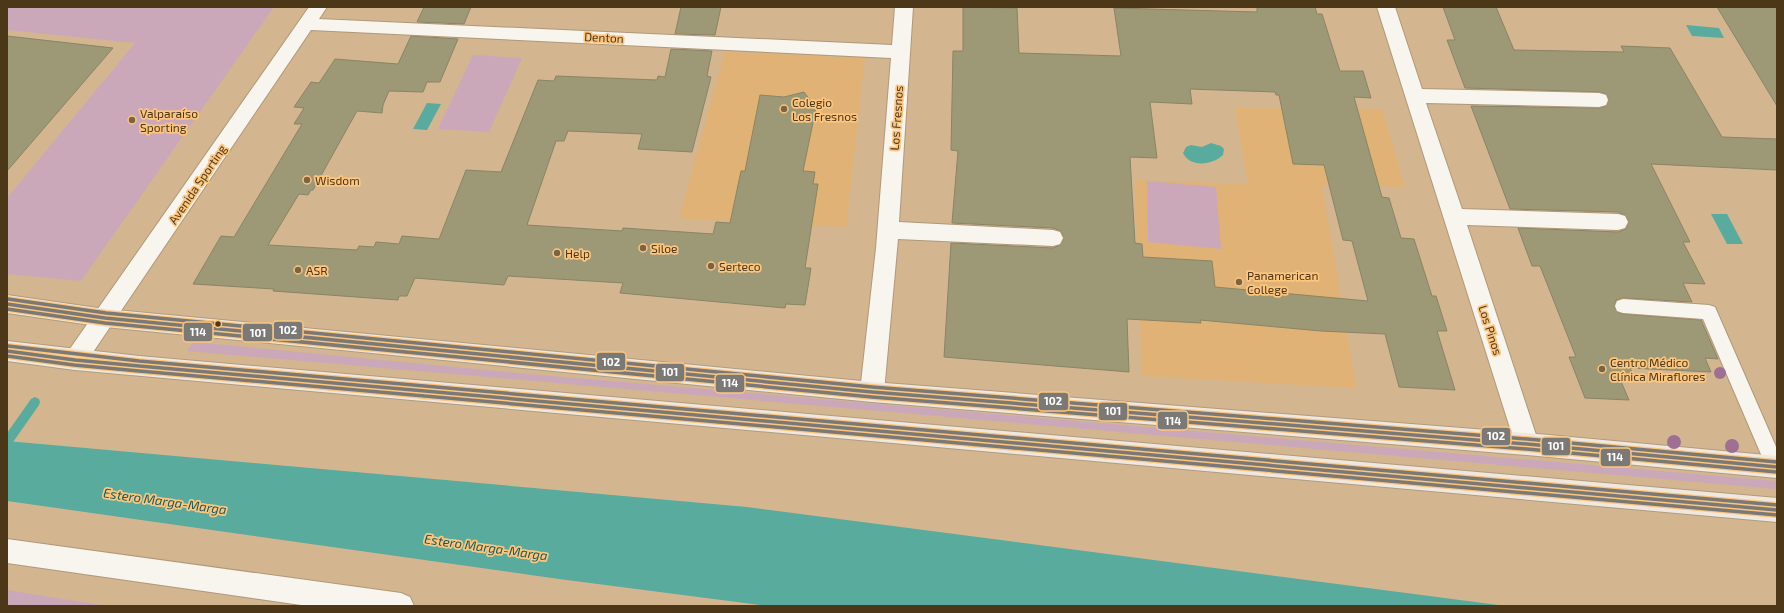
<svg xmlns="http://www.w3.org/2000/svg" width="1784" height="613" font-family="'Exo 2',sans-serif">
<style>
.built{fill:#e0b275}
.green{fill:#caa8b9}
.water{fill:#58ab9d}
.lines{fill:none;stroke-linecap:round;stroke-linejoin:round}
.stream{fill:#58ab9d;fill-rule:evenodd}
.building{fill:#9d9876;stroke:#8a8465;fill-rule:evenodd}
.lane-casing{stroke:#b09879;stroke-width:2}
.street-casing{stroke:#b09879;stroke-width:2}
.primary-casing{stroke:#b09c80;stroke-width:2}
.lane{fill:#f8f4ee;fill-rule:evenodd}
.street{fill:#f8f4ee;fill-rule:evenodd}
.primary{fill:#f0e8de;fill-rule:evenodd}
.bus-1-casing{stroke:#fdc67f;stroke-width:6}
.bus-2-casing{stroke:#fdc67f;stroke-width:6}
.bus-3-casing{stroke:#fdc67f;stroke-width:6}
.bus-1{stroke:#7b7976;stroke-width:3.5}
.bus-2{stroke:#7b7976;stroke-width:3.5}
.bus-3{stroke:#7b7976;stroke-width:3.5}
.tree{fill:#9f6e93}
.poi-dot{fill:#7c6342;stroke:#fdc67f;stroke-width:1.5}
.bus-dot{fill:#4d3719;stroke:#fdc67f;stroke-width:1.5}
.labels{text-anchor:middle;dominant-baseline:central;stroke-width:3.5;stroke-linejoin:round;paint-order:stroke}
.street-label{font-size:12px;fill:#4d3719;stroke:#fdc67f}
.poi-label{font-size:12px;fill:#4d3719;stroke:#fdc67f;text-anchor:start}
.water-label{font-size:13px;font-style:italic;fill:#155957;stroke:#fdc67f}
.line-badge{stroke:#fdc67f;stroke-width:1.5}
.badge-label{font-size:11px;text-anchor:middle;font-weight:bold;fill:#fff}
</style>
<rect width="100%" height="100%" fill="#d3b68f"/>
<g class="built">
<path d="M725,52L865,58L846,227L679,218Z"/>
<path d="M1235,108L1382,109L1405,187L1322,185L1356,388L1142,376L1135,180L1248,184Z"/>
</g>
<g class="green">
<path d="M7,7H274L81,281L7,274V198L135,43L7,30Z"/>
<path d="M473,55L522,58L489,132L438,129Z"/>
<path d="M1147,181L1216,187L1221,249L1148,242Z"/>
<path d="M193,342L518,373L1777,481V489L187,351Z"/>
<path d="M7,590L107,606H7Z"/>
</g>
<g class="water">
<path d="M1686,25L1719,28L1724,38L1692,36Z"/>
<path d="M427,103L441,104L427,130L413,129Z"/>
<path d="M1211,143L1221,146L1224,149L1223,155C1213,165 1190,168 1183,153L1186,147L1191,145L1202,147Z"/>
<path d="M1711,214H1727L1743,244H1727Z"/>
<path d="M7,441L747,507L1506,606H767L559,579L7,501Z"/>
</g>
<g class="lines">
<path class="stream" d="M35,397L39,399L40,402L39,405L11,445L7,447V433L31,399Z"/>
</g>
<g class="building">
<path d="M424,7H471L464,24L417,22Z"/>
<path d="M681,7H721L715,35L675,34Z"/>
<path d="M963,7L1017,8L1019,53L1121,56L1114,8L1257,12V7H1315L1317,14H1322L1340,71H1363L1371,98L1354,97L1382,197L1389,198L1401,238L1414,239L1432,296H1436L1447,331H1437L1455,390L1399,387L1385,334L1321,331L1200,320L1201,323L1127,319L1129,372L944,357L951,243L1053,248L1060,245L1064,239L1061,231L1053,228L952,223L958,151L951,150L953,51H963ZM1190,89L1275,92L1276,95H1279L1293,164L1324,165L1343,240L1352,241L1368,301L1215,287L1212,261L1143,257L1142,244L1135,243L1130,157L1157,158L1150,102L1192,104Z"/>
<path d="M1443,7H1496L1514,50L1624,52L1621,46L1670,48L1722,137L1777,139V170L1651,164L1690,242H1683L1705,284L1683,283L1692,302L1623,298L1616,300L1614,307L1617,312L1623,314L1701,320L1718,359L1705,358L1711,372L1630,368L1635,380L1620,379L1629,400L1585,398L1569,357H1576L1540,266H1532L1518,228L1618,232L1626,229L1629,221L1625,215L1618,212L1510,209L1471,106L1599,108L1606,106L1609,99L1606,94L1599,92L1465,88L1447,40H1455Z"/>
<path d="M1717,7H1777V106Z"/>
<path d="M7,36L113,48L7,171Z"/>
<path d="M411,36L458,39L440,82H427L423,92L389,91L383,105L382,113L357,111L313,190H311L308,195L299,194L268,245L357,250L359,246L374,247L376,242L399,244L402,236L439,239L466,170L501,172L538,80L554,81L556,76L657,80L658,76L665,77L671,49L712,51L707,76L711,77L692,152L638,149L642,134L568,131L564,141H556L527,225L622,231L623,228L713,234L716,222L730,223L741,171H745L760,95L784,97L804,92L816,108L803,171L815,172L813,184H818L805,268H811L805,305L786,304L785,308L620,293L623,283L508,276L504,285L415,278L407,296H399L398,300L273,291L274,289L193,284L221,236L234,237L302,124H294L304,108L294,107L311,82L319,83L335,59L398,64Z"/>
</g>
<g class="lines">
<defs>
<path id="lane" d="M1623,299L1709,305L1715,307L1777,449V475L1769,473L1703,319L1623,313L1617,311L1615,306L1617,301Z"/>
<g id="street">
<path d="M309,7H327L319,19L892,45L895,7H913L899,222L1053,230L1060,232L1063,238L1060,244L1053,246L898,239L884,392L880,399L872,402L864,399L860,392L876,248L891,58L311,30L83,367L75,370L67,367L64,360L67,353Z"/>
<path d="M1377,7H1395L1422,89L1599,93L1606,95L1608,100L1606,105L1599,107L1426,103L1462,209L1618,214L1625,216L1628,222L1625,228L1618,230L1467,225L1539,444L1536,452L1527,455L1518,452L1515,444Z"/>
<path d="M7,539L401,593L410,597L414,606H308L7,563Z"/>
</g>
<g id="primary">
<path d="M7,295L105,309L872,382L1527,433L1777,456V478L1527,455L872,402L105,327L7,313Z"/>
<path d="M7,341L139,356L1777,498V522L75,370L7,361Z"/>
</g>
</defs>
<use href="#lane" class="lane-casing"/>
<use href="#street" class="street-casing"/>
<use href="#primary" class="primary-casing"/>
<use href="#lane" class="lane"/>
<use href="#street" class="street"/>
<use href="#primary" class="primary"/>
<defs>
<g id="bus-1">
<path d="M7,304L105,318L872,392L1527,444L1777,467"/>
<path d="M7,351L75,360L139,366L1777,510"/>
</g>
<g id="bus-2">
<path d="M7,309L105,323L872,397L1527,449L1777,472"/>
<path d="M7,356L74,365L139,371L1777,515"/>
</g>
<g id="bus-3">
<path d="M8,299L106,313L872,387L1527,439L1777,462"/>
<path d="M8,346L139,361L1777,505"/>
</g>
</defs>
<use href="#bus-1" class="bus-1-casing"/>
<use href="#bus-2" class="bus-2-casing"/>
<use href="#bus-3" class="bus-3-casing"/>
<use href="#bus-1" class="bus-1"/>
<use href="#bus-2" class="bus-2"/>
<use href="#bus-3" class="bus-3"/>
</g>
<g class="tree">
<circle cx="1720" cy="373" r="6"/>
<circle cx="1674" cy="442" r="7"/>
<circle cx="1732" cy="446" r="7"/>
</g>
<g class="poi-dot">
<circle cx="784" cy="109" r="4"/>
<circle cx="132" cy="120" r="4"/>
<circle cx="307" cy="180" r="4"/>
<circle cx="643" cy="248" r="4"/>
<circle cx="557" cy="253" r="4"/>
<circle cx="711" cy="266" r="4"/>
<circle cx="298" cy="270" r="4"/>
<circle cx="1239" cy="282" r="4"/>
<circle cx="1602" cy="369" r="4"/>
</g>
<circle class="bus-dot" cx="218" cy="324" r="3.5"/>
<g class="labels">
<g class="street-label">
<text transform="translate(604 37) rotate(3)">Denton</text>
<text transform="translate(896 118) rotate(-86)">Los Fresnos</text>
<text transform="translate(197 184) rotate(-56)">Avenida Sporting</text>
<text transform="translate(1491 330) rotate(72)">Los Pinos</text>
</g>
<g class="poi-label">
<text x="792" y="102">Colegio<tspan x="792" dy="14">Los Fresnos</tspan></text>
<text x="140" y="113">Valparaíso<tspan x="140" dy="14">Sporting</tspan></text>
<text x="315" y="180">Wisdom</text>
<text x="651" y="248">Siloe</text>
<text x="565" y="253">Help</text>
<text x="719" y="266">Serteco</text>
<text x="306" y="270">ASR</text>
<text x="1247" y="275">Panamerican<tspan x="1247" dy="14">College</tspan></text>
<text x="1610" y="362">Centro Médico<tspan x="1610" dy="14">Clínica Miraflores</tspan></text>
</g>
<g class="water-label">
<text transform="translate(165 501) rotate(8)">Estero Marga-Marga</text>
<text transform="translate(486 547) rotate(8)">Estero Marga-Marga</text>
</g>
</g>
<g class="line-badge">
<rect x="273" y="321" width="30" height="19" rx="4" fill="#7b7976"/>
<rect x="183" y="322" width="30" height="20" rx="4" fill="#7b7976"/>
<rect x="242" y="323" width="31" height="19" rx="4" fill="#7b7976"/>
<rect x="596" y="352" width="30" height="19" rx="4" fill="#7b7976"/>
<rect x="655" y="363" width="30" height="19" rx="4" fill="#7b7976"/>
<rect x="715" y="374" width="30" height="19" rx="4" fill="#7b7976"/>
<rect x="1038" y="392" width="31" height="19" rx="4" fill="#7b7976"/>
<rect x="1098" y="402" width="30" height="19" rx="4" fill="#7b7976"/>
<rect x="1157" y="411" width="31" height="19" rx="4" fill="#7b7976"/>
<rect x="1481" y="427" width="30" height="19" rx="4" fill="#7b7976"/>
<rect x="1541" y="437" width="30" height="19" rx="4" fill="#7b7976"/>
<rect x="1600" y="448" width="31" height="19" rx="4" fill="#7b7976"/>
</g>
<g class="badge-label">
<text x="288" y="334">102</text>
<text x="198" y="336">114</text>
<text x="258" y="337">101</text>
<text x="611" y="366">102</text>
<text x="670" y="376">101</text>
<text x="730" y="387">114</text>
<text x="1053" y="405">102</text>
<text x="1113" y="415">101</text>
<text x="1173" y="425">114</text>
<text x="1496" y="440">102</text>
<text x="1556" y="450">101</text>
<text x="1615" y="461">114</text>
</g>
<rect width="1784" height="613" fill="none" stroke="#4d3719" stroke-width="16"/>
</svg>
